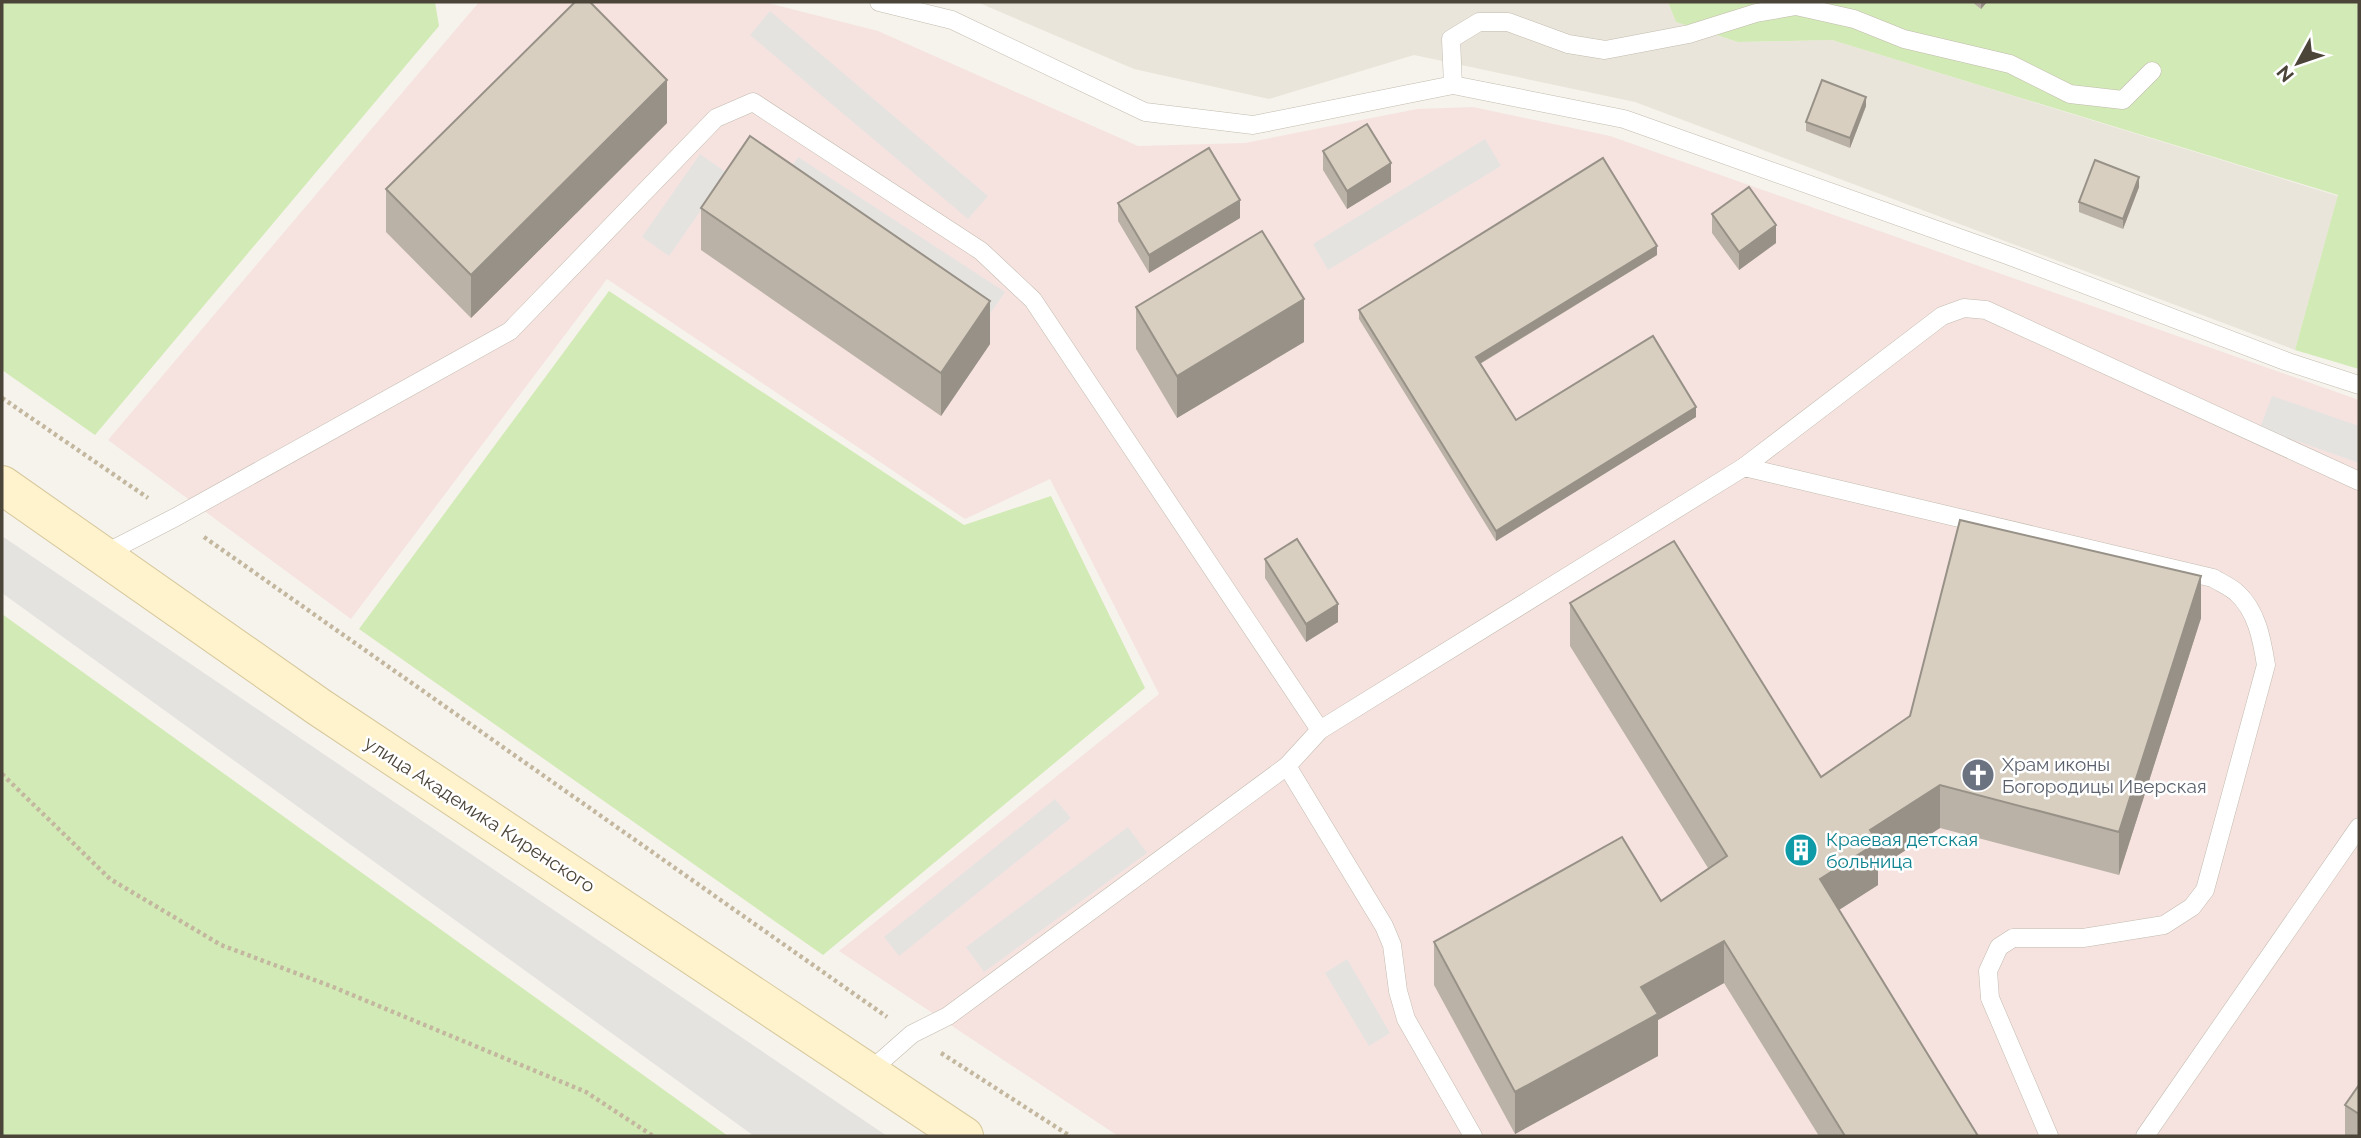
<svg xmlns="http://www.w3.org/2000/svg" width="2361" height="1138" font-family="Raleway,sans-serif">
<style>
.residential{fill:#eae5da}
.medical{fill:#f6e3e0}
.green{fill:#d2eab5}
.parking{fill:#e5e3e0}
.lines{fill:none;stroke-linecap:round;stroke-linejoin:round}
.service-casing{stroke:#c2bbae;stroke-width:19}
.secondary-casing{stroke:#d6c79b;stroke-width:40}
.path{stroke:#c4b79f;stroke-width:4.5;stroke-dasharray:3.5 3.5;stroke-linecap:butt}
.service{stroke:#fff;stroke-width:18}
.secondary{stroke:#fff3cd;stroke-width:38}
.wall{fill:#bab2a6}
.shaded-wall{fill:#979187}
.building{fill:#d8cfc1;stroke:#979187;stroke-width:2}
.labels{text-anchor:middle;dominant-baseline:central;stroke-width:5;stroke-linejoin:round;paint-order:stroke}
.worship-label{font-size:19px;fill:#5b616d;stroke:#fff;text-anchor:start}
.street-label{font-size:19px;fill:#4b4439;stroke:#fff}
.culture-label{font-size:19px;fill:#0d838f;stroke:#fff;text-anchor:start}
</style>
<rect width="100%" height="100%" fill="#f6f3ec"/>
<path class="residential" d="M977,2H1668L1676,22L1738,42L1832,40L2338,196L2295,350L1635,102L1414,55L1269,99L1134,69Z"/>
<path class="medical" d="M479,2H764L878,31L1138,146L1245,143L1417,109L1473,107L1610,136L2359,400V1136H1118L839,951L1159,694L1050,479L965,519L607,279L351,619L108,440Z"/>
<g class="green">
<path d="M2,2H435L439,26L95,435L2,370Z"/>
<path d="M1668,2H2359V369L2295,350L2338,195L1832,40L1738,42L1676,22Z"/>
<path d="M609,291L964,525L1051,496L1145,688L823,955L359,629Z"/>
<path d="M2,614L728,1136H2Z"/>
</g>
<g class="parking">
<path d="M770,11L988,196L968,219L750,35Z"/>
<path d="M1485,139L1501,166L1328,270L1313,244Z"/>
<path d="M700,154L727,173L669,256L642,237Z"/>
<path d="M798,157L1005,292L985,321L779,186Z"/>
<path d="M2272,396L2359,426V463L2260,428Z"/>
<path d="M2,536L887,1136H754L2,593Z"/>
<path d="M1055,799L1071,818L899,956L884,937Z"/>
<path d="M1128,827L1147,853L984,972L966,947Z"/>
<path d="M1347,959L1390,1033L1369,1046L1325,973Z"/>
</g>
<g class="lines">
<defs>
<g id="service">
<path d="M879,2L952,20L1145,112L1253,125L1453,85L1624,119L2010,256L2288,362L2359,385"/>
<path d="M1453,85L1451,39L1479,22H1508L1568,44L1605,50L1689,34L1756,13L1796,6L1854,19L1904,39L2010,64L2070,94L2123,100L2152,71"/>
<path d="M1744,467L1942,316L1964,308L1986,310L2359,481"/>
<path d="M102,555L176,517L510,331L716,118L753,102L981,251L1033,300L1320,730"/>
<path d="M870,1071L912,1034L948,1016L1287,766"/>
<path d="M1473,1136L1406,1019L1398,991L1392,945L1384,926L1287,766L1320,730L1744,467L2213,578C2221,583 2231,587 2237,593C2257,611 2262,640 2266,665L2205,890L2192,907L2164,925L2083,938H2013L1999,947L1988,971L1990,998L2049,1136"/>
<path d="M2145,1136L2359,827"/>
</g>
<path id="secondary" d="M2,485L319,707L964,1136"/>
</defs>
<use href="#service" class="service-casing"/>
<use href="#secondary" class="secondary-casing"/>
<g class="path">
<path d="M2,398L148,498"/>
<path d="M204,537L887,1017"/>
<path d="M2,774L110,879L221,945L333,987L586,1092L653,1136"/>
<path d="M941,1053L1070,1136"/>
</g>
<use href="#service" class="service"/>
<use href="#secondary" class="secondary"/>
</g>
<g class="wall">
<path d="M1972,2H1987L1981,9Z"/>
<path d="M1866,106L1850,148L1806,131V122Z"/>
<path d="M667,123L471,318L386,232V189Z"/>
<path d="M1323,151L1391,182L1347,209L1323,170Z"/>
<path d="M2139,187L2123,229L2079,212V202Z"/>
<path d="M1118,203L1240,218L1149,273L1118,221Z"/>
<path d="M701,208L990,344L941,416L701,250Z"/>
<path d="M1712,214L1776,243L1739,270L1712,233Z"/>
<path d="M1657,255L1480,364L1516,420L1696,417L1496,541L1359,319V310Z"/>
<path d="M1136,307L1304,342L1177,418L1136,349Z"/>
<path d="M1265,559L1338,622L1306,642L1265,578Z"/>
<path d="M1570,603L1821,777L2201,618L2119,875L1940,828L1878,868V885L1839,910L1978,1136H1819L1724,983L1658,1020V1056L1515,1134L1434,985V942L1661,901L1708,868L1570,646Z"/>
<path d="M2359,1085V1136H2345V1105Z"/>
</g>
<g class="shaded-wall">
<path d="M1981,2H1987L1981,9Z"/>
<path d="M667,80V123L471,318V275Z"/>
<path d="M1866,97V106L1850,148V138Z"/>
<path d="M1391,163V182L1347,209V191Z"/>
<path d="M2139,177V187L2123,229V219Z"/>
<path d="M1240,200V218L1149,273V255Z"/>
<path d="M1776,225V243L1739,270V252Z"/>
<path d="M1657,246V255L1476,366V357Z"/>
<path d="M1304,299V342L1177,418V376Z"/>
<path d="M990,301V344L941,416V373Z"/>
<path d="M1696,407V417L1496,541V531Z"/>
<path d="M2201,576V618L2119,875V832Z"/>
<path d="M1338,604V622L1306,642V624Z"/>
<path d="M1940,785V828L1878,868V885L1820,922V879L1870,830Z"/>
<path d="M1724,941V983L1658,1020V1056L1515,1134V1092L1641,987Z"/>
</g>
<g class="building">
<path d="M575,2H590L667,80L471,275L386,189Z"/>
<path d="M1822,80L1866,97L1850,138L1806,122Z"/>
<path d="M1367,124L1391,163L1347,191L1323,151Z"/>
<path d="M750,136L990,301L941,373L701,208Z"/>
<path d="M1209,148L1240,200L1149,255L1118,203Z"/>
<path d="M1603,158L1657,246L1476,357L1516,420L1653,336L1696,407L1496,531L1359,310Z"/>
<path d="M2095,160L2139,177L2123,219L2079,202Z"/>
<path d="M1749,187L1776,225L1739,252L1712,214Z"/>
<path d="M1262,231L1304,299L1177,376L1136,307Z"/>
<path d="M1960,520L2201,576L2119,832L1940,785L1870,830L1878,842L1820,879L1978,1136H1845L1724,941L1641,987L1658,1014L1515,1092L1434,942L1622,837L1661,901L1727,856L1570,603L1674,541L1821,777L1910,716Z"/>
<path d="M1297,539L1338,604L1306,624L1265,559Z"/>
<path d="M2359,1085V1114L2345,1105Z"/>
</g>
<defs>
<symbol id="church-disc" viewBox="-11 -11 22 22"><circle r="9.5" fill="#6b7280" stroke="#fff"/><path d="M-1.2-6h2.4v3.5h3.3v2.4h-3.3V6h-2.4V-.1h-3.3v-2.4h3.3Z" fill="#fff"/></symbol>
<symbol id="building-disc" viewBox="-11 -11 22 22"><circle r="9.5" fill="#0f9aa8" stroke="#fff"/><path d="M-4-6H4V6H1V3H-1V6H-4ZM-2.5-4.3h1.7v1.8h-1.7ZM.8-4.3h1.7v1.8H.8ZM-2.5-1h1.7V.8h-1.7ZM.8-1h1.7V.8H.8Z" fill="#fff"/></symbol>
</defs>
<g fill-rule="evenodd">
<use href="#church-disc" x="1959" y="756" width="38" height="38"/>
<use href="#building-disc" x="1782" y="831" width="38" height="38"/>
</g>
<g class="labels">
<g class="worship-label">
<text x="2002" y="764">Храм иконы<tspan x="2002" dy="22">Богородицы Иверская</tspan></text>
</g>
<g class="street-label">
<text transform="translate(480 814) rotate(33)">улица Академика Киренского</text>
</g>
<g class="culture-label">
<text x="1826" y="839">Краевая детская<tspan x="1826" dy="22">больница</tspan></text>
</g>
</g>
<rect width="2361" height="1138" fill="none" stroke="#4b4439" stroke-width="7"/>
<g transform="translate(2298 63) rotate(230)" stroke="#ffffff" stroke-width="5" paint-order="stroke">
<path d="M0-5L12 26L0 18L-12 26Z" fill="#4b4439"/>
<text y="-10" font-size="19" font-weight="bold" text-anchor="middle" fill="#4b4439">N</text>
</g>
</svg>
